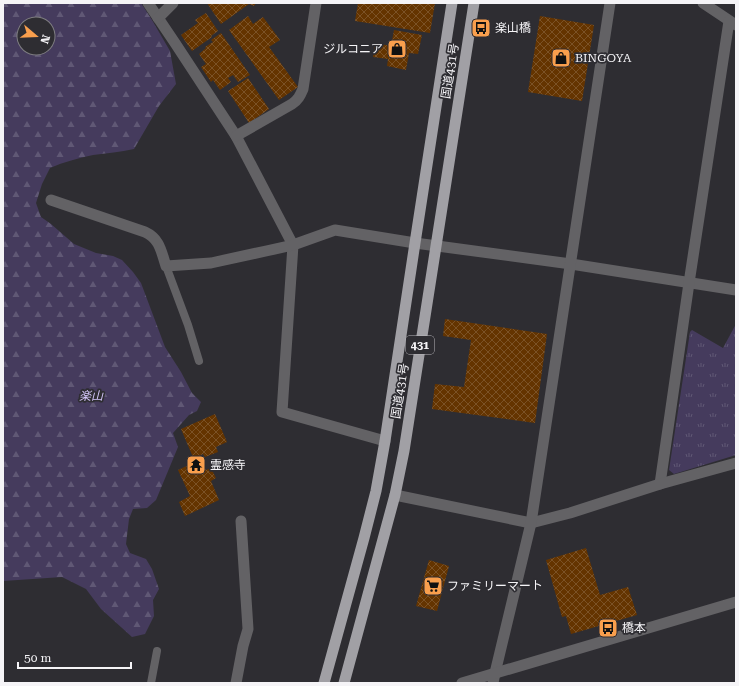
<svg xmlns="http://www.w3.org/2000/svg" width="739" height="686" font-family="'Roboto Serif','Noto Sans JP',serif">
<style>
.forest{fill:url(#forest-firs);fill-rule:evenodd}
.park{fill:url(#park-tufts)}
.building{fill:url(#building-cross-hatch)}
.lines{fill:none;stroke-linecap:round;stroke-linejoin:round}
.service{stroke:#636265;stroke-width:8}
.minor{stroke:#636265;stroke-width:11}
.tertiary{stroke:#636265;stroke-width:11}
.trunk{stroke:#a1a0a5;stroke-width:11}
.labels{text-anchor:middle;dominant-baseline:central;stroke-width:3.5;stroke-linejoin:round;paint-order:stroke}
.shield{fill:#2e2d32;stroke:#b9b8bc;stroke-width:1}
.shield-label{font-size:11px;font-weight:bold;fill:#f5f4f7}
.poi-label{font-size:12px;fill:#f5f4f7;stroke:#2e2d32;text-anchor:start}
.street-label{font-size:12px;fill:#f5f4f7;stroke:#2e2d32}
.park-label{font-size:12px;font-style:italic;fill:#d3c5f9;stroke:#2e2d32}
</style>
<defs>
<pattern id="forest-firs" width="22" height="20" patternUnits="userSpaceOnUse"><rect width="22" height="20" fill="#453b5d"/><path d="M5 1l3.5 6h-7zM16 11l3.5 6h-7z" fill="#605875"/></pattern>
<pattern id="park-tufts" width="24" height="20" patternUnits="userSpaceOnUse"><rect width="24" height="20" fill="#453b5d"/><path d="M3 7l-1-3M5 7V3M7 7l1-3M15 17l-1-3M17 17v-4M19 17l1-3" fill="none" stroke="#605875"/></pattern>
<pattern id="building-cross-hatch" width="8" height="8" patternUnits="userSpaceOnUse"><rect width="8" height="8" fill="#643400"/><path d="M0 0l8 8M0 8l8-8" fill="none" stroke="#7b5226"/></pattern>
</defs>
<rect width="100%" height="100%" fill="#2e2d32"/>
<path class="forest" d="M3,3H141L152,20L170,51L176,84L159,106L134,149C120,152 107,153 93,155C78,158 64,162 50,168L42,184L36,203L41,217L51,224L74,244L96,253L113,256L122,260L133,272L141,283L165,347L181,372L192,393L201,402L197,411L189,415L173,433L178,447L156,500L147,508L133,509L129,519L126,544L130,553L146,559L152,569L159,589L153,600L154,616L145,634L132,637L101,609L86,589L62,577L3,581ZM24,24H48V48H24Z"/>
<path class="park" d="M736,324V455L674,474L669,470L690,332L692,330L723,348Z"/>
<g class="building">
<path d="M207,3H256L254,6L249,4L221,24Z"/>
<path d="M358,3H435L430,33L355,21Z"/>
<path d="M206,13L218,31L211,36L212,37L192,51L181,35L198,23L195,20Z"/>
<path d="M248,16L253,24L263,17L280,40L269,47L298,87L279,100L229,30Z"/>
<path d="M540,16L594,25L582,101L528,92Z"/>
<path d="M394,30L422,35L418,54L409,53L406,70L387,66L388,59L373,57L375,43L391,46Z"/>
<path d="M221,33L250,75L238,82L233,75L228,78L231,82L220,90L213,80L211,82L201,67L206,64L199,54L206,48L205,47L213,42L211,40Z"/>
<path d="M248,78L269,109L249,123L228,91Z"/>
<path d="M445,319L547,334L535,423L432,409L435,384L464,387L471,340L443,336Z"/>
<path d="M215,414L227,442L216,447L218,452L205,457L203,454L199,456L206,470L211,468L216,478L211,481L219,500L185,516L179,502L190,496L178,470L195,462L181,429Z"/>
<path d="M586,548L600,595L628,587L637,615L571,634L566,616L562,617L546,560Z"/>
<path d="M429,560L449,566L437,611L416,606Z"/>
</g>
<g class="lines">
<g class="service">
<path d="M166,266L188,325L199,361"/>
<path d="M151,683L157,651"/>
</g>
<g class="minor">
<path d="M148,3L175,43L236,136L293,245L282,412L385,441"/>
<path d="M703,3L736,25"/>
<path d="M158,18L173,3"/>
<path d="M236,136L292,104C298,100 300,96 303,89L316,3"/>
<path d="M51,200L145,232C160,239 161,251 166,266L211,263L266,251L293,245L335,230L415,243L571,264L736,290"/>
<path d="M660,484L689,283L729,21"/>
<path d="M395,495L531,523L570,513L660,484L736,463"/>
<path d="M236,683L243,646L248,629L241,521"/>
<path d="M493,683L495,673L531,523L610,3"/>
</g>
<path class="tertiary" d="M462,683L736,602"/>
<g class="trunk">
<path d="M324,683L364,538L376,491L385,441L415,243L452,3"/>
<path d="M344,683L395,495L404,451L474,3"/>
</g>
</g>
<defs>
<symbol id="bus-square" viewBox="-11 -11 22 22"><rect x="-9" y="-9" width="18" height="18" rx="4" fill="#f99f4d" stroke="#2e2d32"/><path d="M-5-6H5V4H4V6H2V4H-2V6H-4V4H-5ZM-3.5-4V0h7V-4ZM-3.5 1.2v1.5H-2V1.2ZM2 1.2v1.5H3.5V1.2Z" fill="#111"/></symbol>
<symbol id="shop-square" viewBox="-11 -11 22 22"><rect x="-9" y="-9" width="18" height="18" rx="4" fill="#f99f4d" stroke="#2e2d32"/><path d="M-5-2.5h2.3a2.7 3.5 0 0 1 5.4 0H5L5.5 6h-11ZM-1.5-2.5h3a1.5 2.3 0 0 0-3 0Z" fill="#111"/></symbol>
<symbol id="temple-square" viewBox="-11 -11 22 22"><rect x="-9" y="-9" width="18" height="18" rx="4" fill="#f99f4d" stroke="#2e2d32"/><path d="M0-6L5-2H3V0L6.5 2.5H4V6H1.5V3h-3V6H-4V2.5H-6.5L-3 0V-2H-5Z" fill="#111"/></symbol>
<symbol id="supermarket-square" viewBox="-11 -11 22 22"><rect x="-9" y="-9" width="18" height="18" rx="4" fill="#f99f4d" stroke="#2e2d32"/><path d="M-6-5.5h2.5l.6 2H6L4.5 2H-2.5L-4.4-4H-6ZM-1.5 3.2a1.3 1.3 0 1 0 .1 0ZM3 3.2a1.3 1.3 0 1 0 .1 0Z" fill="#111"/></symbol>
</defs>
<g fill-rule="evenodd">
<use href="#bus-square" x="470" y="17" width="22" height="22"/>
<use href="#shop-square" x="386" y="38" width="22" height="22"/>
<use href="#shop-square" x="550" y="47" width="22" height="22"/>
<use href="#temple-square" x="185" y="454" width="22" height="22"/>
<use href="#supermarket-square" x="422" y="575" width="22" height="22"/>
<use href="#bus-square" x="597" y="617" width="22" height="22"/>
</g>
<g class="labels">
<rect class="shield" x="406" y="336" width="28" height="18" rx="3"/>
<g class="shield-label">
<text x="420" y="345">431</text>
</g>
<g class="poi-label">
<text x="495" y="28">楽山橋</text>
<text x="383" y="49" text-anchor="end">ジルコニア</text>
<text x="575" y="58">BINGOYA</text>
<text x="210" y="465">霊感寺</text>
<text x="447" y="586">ファミリーマート</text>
<text x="622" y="628">橋本</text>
</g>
<g class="street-label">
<text transform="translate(450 71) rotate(-81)">国道431号</text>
<text transform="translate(400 391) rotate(-81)">国道431号</text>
</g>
<g class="park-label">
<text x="91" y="396">楽山</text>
</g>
</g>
<rect width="739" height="686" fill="none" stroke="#f5f4f7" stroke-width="8"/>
<g transform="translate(36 36) rotate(109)"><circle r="19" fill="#2e2d32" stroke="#7e7d81"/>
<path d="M0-3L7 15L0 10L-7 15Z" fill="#f99f4d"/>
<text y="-6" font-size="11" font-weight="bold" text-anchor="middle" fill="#f5f4f7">N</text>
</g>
<path d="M18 662v6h113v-6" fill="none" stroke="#f5f4f7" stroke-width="2"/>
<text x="24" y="662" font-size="12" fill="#f5f4f7" stroke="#2e2d32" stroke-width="3" paint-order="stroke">50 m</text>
</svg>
